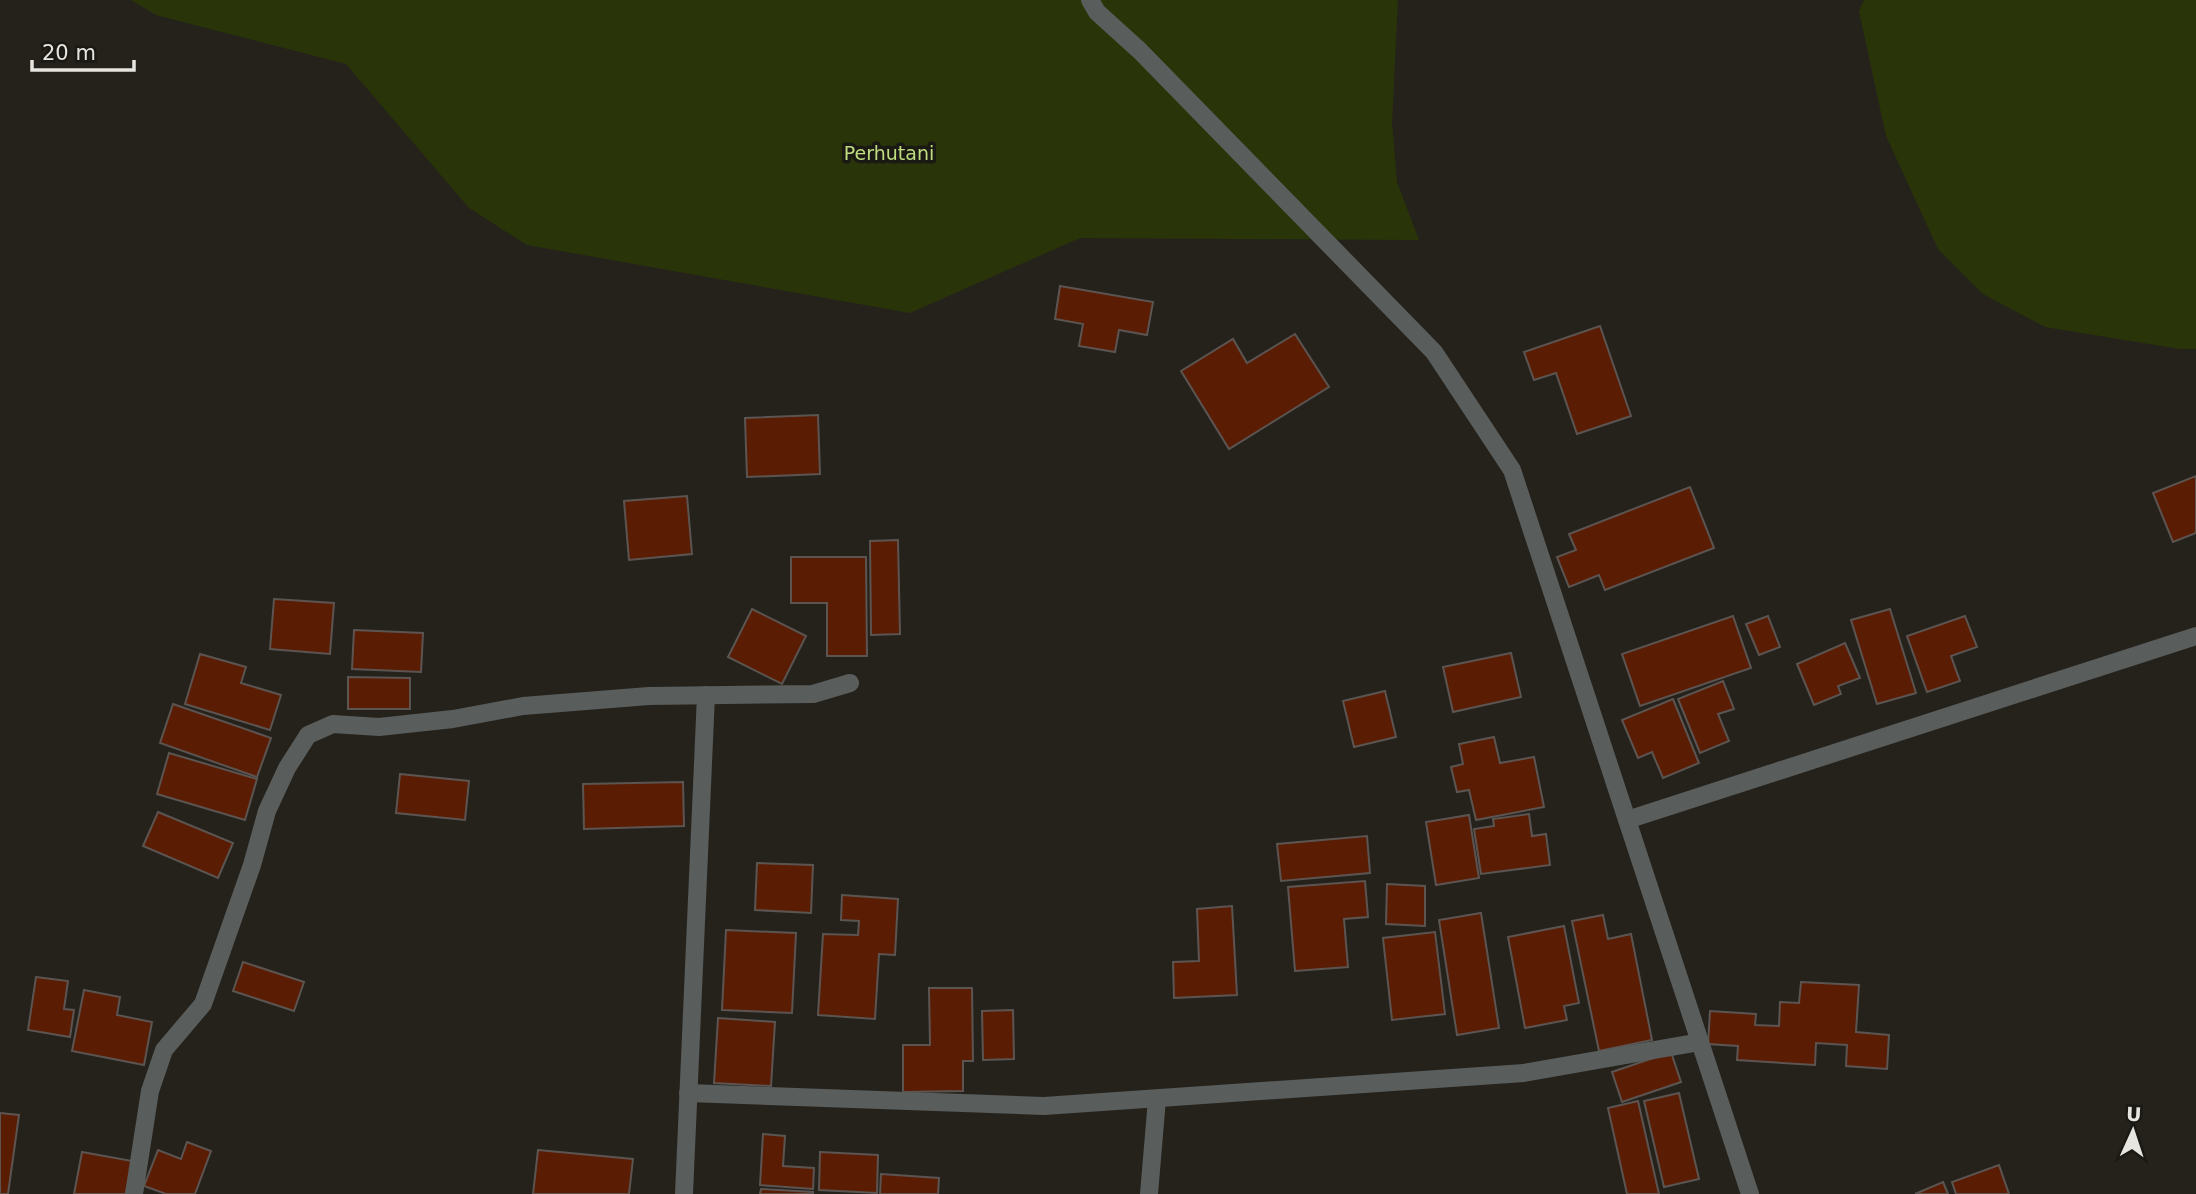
<svg xmlns="http://www.w3.org/2000/svg" width="2196" height="1194" font-family="'DejaVu Sans',sans-serif">
<style>
.green{fill:#293508}
.building{fill:#5a1d04;stroke:#5c5451;stroke-width:2}
.lines{fill:none;stroke-linecap:round;stroke-linejoin:round}
.minor{stroke:#595d5c;stroke-width:18}
.labels{text-anchor:middle;dominant-baseline:central;stroke-width:7;stroke-linejoin:round;paint-order:stroke}
.park-label{font-size:19px;fill:#bfdd7e;stroke:#1b1913}
</style>
<rect width="100%" height="100%" fill="#25221c"/>
<g class="green">
<path d="M131,0H1398L1392,122L1397,182L1419,240L1080,238L910,313L527,245L469,208L346,64L156,15Z"/>
<path d="M1864,0H2196V349H2180L2045,327L1983,294L1938,249L1886,136L1859,11Z"/>
</g>
<g class="building">
<path d="M1060,286L1153,302L1147,335L1119,330L1115,352L1079,346L1083,324L1055,319Z"/>
<path d="M1600,326L1631,416L1577,434L1556,373L1534,380L1524,352Z"/>
<path d="M1295,334L1329,387L1229,449L1181,371L1233,339L1247,363Z"/>
<path d="M818,415L820,474L747,477L745,418Z"/>
<path d="M2196,476V533L2173,542L2153,493Z"/>
<path d="M1690,487L1714,548L1605,590L1599,575L1569,587L1557,557L1576,550L1569,534Z"/>
<path d="M687,496L692,554L629,560L624,501Z"/>
<path d="M898,540L900,634L871,635L870,541Z"/>
<path d="M791,557H866L867,656H827V603H791Z"/>
<path d="M274,599L334,603L330,654L270,649Z"/>
<path d="M752,609L806,636L782,684L728,657Z"/>
<path d="M1890,609L1916,693L1877,704L1851,620Z"/>
<path d="M1733,616L1751,668L1640,706L1622,654Z"/>
<path d="M1768,616L1780,647L1759,655L1746,624Z"/>
<path d="M1965,616L1977,647L1951,656L1960,681L1927,692L1907,636Z"/>
<path d="M354,630L423,633L421,672L352,669Z"/>
<path d="M1845,643L1860,678L1838,686L1841,694L1814,705L1797,664Z"/>
<path d="M1511,653L1521,697L1453,712L1443,667Z"/>
<path d="M200,654L246,667L241,683L281,695L270,730L185,704Z"/>
<path d="M348,677L410,678V709H348Z"/>
<path d="M1723,681L1734,709L1718,714L1729,741L1700,753L1678,699Z"/>
<path d="M1385,691L1396,737L1354,747L1343,701Z"/>
<path d="M1673,699L1699,763L1663,778L1652,752L1638,758L1622,720Z"/>
<path d="M173,704L271,738L257,777L160,743Z"/>
<path d="M1494,737L1500,763L1534,757L1544,807L1476,820L1469,790L1457,792L1451,767L1463,764L1459,744Z"/>
<path d="M169,753L257,779L245,820L157,794Z"/>
<path d="M400,774L469,781L465,820L396,813Z"/>
<path d="M683,782L684,826L584,829L583,784Z"/>
<path d="M158,812L233,843L218,878L143,846Z"/>
<path d="M1529,814L1532,836L1546,834L1550,865L1481,874L1474,829L1494,826L1493,819Z"/>
<path d="M1469,815L1479,878L1436,885L1426,822Z"/>
<path d="M1367,836L1370,873L1281,881L1277,844Z"/>
<path d="M757,863L813,865L811,913L755,910Z"/>
<path d="M1365,881L1368,917L1344,919L1348,967L1295,971L1288,887Z"/>
<path d="M1387,884L1425,886V926L1386,924Z"/>
<path d="M842,895L898,899L895,955L879,954L875,1019L818,1015L823,934L858,935L859,921L841,920Z"/>
<path d="M1232,906L1237,995L1174,998L1173,962L1199,961L1197,909Z"/>
<path d="M1481,913L1499,1028L1457,1035L1439,920Z"/>
<path d="M1603,915L1608,939L1631,934L1652,1040L1599,1051L1572,921Z"/>
<path d="M1564,926L1579,1003L1564,1006L1567,1020L1525,1028L1508,937Z"/>
<path d="M726,930L796,933L792,1013L722,1010Z"/>
<path d="M1435,932L1445,1014L1392,1020L1383,938Z"/>
<path d="M243,962L304,982L294,1011L233,991Z"/>
<path d="M36,977L68,981L64,1009L74,1010L70,1037L28,1030Z"/>
<path d="M1801,982L1859,985L1856,1032L1889,1035L1887,1069L1846,1066L1847,1045L1816,1043L1815,1065L1737,1060L1738,1046L1708,1044L1710,1011L1756,1014L1755,1025L1779,1026L1780,1002L1799,1003Z"/>
<path d="M929,988H972L973,1061H963V1091L903,1092V1045H930Z"/>
<path d="M84,990L120,997L117,1015L152,1022L144,1065L72,1051Z"/>
<path d="M1013,1010L1014,1059L983,1060L982,1011Z"/>
<path d="M718,1018L775,1022L771,1086L714,1083Z"/>
<path d="M1671,1052L1681,1082L1622,1102L1612,1072Z"/>
<path d="M1679,1093L1699,1179L1664,1187L1644,1101Z"/>
<path d="M1638,1101L1659,1194H1627L1608,1108Z"/>
<path d="M0,1113L19,1115L8,1194H0Z"/>
<path d="M763,1134L785,1136L783,1166L814,1168L813,1189L760,1185Z"/>
<path d="M187,1142L211,1151L195,1194H166L144,1186L158,1150L181,1159Z"/>
<path d="M538,1150L633,1159L629,1194H533Z"/>
<path d="M82,1152L132,1161L126,1194H74Z"/>
<path d="M820,1152L878,1155L877,1193L819,1190Z"/>
<path d="M1999,1165L2009,1194H1956L1952,1182Z"/>
<path d="M881,1174L939,1178L938,1194H880Z"/>
<path d="M1943,1182L1948,1194H1915Z"/>
<path d="M761,1189L813,1192V1194H760Z"/>
</g>
<g class="lines">
<g class="minor">
<path d="M1090,0L1097,12L1140,51L1434,352L1512,470L1750,1194"/>
<path d="M1627,820L2196,636"/>
<path d="M688,1093L1044,1106L1524,1073L1700,1042"/>
<path d="M134,1194L150,1091L164,1050L203,1004L252,865L267,811L287,768L308,735L333,724L379,727L453,719L523,706L649,696L813,694L850,683"/>
<path d="M684,1194L706,695"/>
<path d="M1149,1194L1157,1099"/>
</g>
</g>
<g class="labels">
<g class="park-label">
<text x="889" y="153">Perhutani</text>
</g>
</g>
<g transform="translate(2133 1131) rotate(3)" stroke="#1b1913" stroke-width="5" paint-order="stroke">
<path d="M0-5L12 26L0 18L-12 26Z" fill="#e6e5e0"/>
<text y="-10" font-size="19" font-weight="bold" text-anchor="middle" fill="#e6e5e0">U</text>
</g>
<path d="M32 60v10h102v-10" fill="none" stroke="#e6e5e0" stroke-width="3.5"/>
<text x="42" y="60" font-size="21" fill="#e6e5e0" stroke="#1b1913" stroke-width="5" paint-order="stroke">20 m</text>
</svg>
